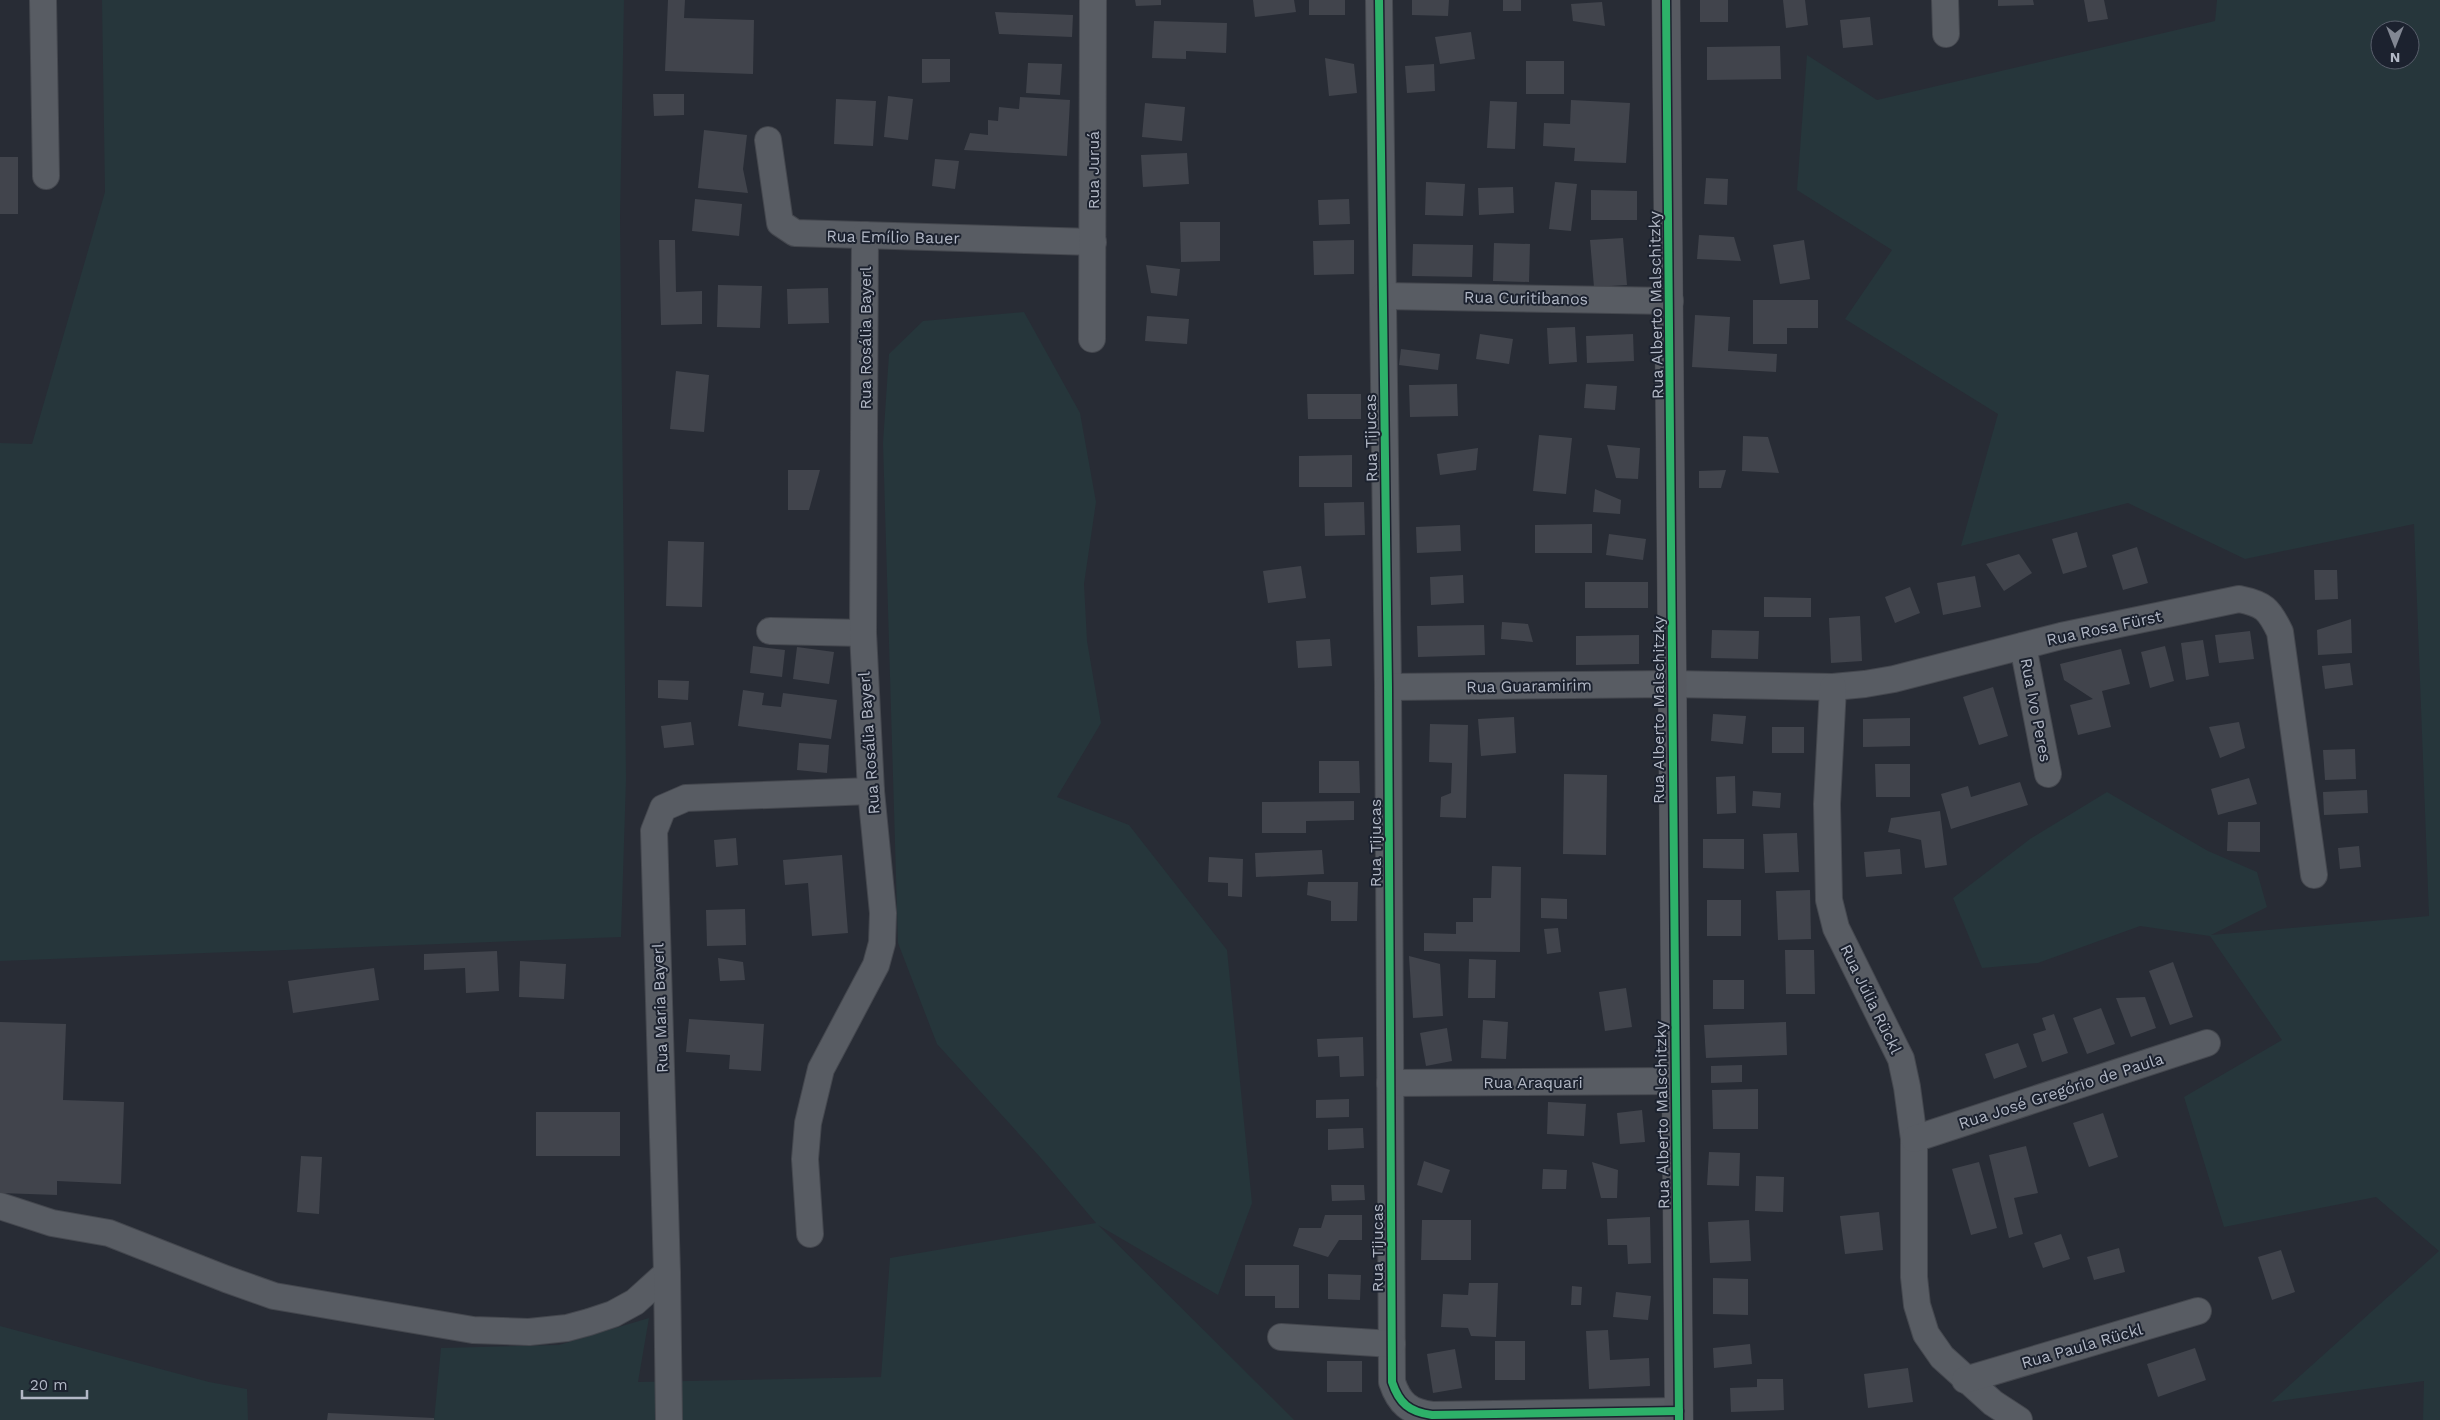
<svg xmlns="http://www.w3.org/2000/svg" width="2440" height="1420" font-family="'Work Sans',sans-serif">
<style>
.green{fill:#26363b;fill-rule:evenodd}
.building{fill:#41444c}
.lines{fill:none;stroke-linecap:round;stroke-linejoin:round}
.street-casing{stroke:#44474e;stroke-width:28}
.secondary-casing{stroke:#44474e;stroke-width:29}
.street{stroke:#585c63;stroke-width:26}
.secondary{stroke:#575a61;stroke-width:28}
.cycleway-casing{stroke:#1c222f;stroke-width:11}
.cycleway{stroke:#2db169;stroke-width:8}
.labels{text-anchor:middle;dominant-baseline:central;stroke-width:4;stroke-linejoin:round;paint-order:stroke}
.street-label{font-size:16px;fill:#b2b8c6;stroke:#1c222f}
</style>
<rect width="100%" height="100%" fill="#282c35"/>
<g class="green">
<path d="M102,0H624L620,218L626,779L621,937L0,961V443L32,444L105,192Z"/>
<path d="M2217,0H2440V1420H2423L2424,1381L2271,1402L2439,1251L2376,1197L2224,1227L2184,1097L2282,1040L2210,936L2140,926L2038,963L1982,968L1953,898L2030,839L2107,792L2208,851L2257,872L2267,907L2211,935L2429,916L2414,524L2245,559L2128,503L1961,546L1998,414L1845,319L1892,250L1797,190L1807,55L1877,100L2215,21ZM2380,30H2410V60H2380Z"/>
<path d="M1024,312L1080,413L1096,502L1084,584L1087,641L1101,723L1057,797L1129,825L1227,950L1252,1203L1218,1295L1098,1225L1294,1420H434L441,1348L559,1345L649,1318L638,1382L881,1377L890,1258L1096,1223L1040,1157L937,1044L898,943L883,443L889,354L923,321Z"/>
<path d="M0,1326L209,1382L247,1389L248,1420H0Z"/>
</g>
<g class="building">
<path d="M668,0H685L684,18L754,20L753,74L665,71Z"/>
<path d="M1135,0H1161V5L1136,6Z"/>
<path d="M1253,0H1294L1296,12L1255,17Z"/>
<rect x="1309" y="0" width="36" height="15"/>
<path d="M1412,0H1449L1448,16L1412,15Z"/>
<rect x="1503" y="0" width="18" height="11"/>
<rect x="1700" y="0" width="28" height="22"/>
<path d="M1783,0H1805L1808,25L1786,28Z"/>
<path d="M1998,0H2033L2034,5L1998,6Z"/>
<path d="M2084,0H2104L2108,19L2088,22Z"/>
<path d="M1602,2L1605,26L1573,21L1571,4Z"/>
<path d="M995,12L1073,15L1072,37L999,34Z"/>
<path d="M1870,17L1873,45L1843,48L1840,20Z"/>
<path d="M1154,21L1227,23L1226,53L1186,51V59L1152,58Z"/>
<path d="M1471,32L1475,59L1440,64L1435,37Z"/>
<path d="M1780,46L1781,79L1707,80V47Z"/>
<path d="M1325,58L1354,64L1357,93L1329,96Z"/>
<path d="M922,59H950V82L922,83Z"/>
<rect x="1526" y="61" width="38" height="33"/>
<path d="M1028,63L1062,64L1060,95L1026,93Z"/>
<path d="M1434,64L1435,91L1407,93L1405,66Z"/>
<path d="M653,94H684V115L654,116Z"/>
<path d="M888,96L913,99L908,140L884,137Z"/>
<path d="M1020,97L1070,100L1067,156L964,150L970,133L988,135V120L998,121L999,107L1019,109Z"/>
<path d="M836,99L876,101L873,146L834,144Z"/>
<path d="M1571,100L1630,103L1626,163L1574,161L1575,148L1543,146L1544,123L1570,124Z"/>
<path d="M1490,101L1517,102L1515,149L1487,148Z"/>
<path d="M1145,103L1185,107L1182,141L1142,137Z"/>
<path d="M704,130L747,135L743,169L748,193L698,188Z"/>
<path d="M1187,153L1189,184L1143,187L1141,155Z"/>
<rect x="0" y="157" width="18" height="57"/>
<path d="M935,159L959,161L955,189L932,186Z"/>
<path d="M1706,178L1728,179L1727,205L1704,204Z"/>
<path d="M1426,182L1465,184L1463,216L1425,215Z"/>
<path d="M1555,182L1577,184L1571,231L1549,229Z"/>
<path d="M1513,187L1514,213L1479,215L1478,188Z"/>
<path d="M1591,190L1637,191V220H1591Z"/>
<path d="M695,199L742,204L739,236L692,231Z"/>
<path d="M1349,199L1350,224L1319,225L1318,200Z"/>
<path d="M1180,222H1220V261L1181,262Z"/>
<path d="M1699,235L1734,237L1741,261L1697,259Z"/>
<path d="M1623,238L1627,285L1594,287L1590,240Z"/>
<path d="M659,240H675L676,292L702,291V324L661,325Z"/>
<path d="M1354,240V274L1314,275L1313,241Z"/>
<path d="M1804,240L1810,279L1780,284L1773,245Z"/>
<path d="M1494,243L1530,244L1529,282L1493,281Z"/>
<path d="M1413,244L1473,245L1472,277L1412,276Z"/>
<path d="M1146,265L1180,269L1177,296L1151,293Z"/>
<path d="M718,285L762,286L760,328L717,327Z"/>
<path d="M828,288L829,323L788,324L787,289Z"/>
<path d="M1753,300H1818V328H1787V344H1753Z"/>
<path d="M1695,315L1730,317L1728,351L1777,354L1776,372L1692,367Z"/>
<path d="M1147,316L1189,319L1187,344L1145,341Z"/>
<path d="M1575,327L1577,362L1549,364L1547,328Z"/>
<path d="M1480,334L1513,339L1509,364L1476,359Z"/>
<path d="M1633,334L1634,361L1587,363L1586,336Z"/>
<path d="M1401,349L1440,354L1438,370L1399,365Z"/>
<path d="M676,371L709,375L704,432L670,429Z"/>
<path d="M1457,384L1458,416L1410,417L1409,385Z"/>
<path d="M1586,384L1617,386L1615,410L1584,408Z"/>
<path d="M1307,394H1361V419H1308Z"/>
<path d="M1539,435L1572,438L1566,494L1533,491Z"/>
<path d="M1743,436L1768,437L1779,473L1742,471Z"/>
<path d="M1607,445L1640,448L1638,479L1616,478Z"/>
<path d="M1478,448L1476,470L1440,475L1437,454Z"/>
<path d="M1352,455V487H1299V456Z"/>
<path d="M788,470H820L809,510H788Z"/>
<path d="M1726,470L1721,488H1699V471Z"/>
<path d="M1595,489L1621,500L1620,514L1593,512Z"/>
<path d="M1364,502L1365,535L1325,536L1324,503Z"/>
<path d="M1592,524V553H1535V525Z"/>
<path d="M1460,525L1461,551L1417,553L1416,527Z"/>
<path d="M2077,532L2087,567L2063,574L2052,539Z"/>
<path d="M1609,534L1646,539L1643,560L1606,555Z"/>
<path d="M668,541L704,542L702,607L666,606Z"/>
<path d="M2137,547L2148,583L2123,590L2112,555Z"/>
<path d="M2019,554L2032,573L2004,591L1986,564Z"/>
<path d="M1301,566L1306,598L1268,603L1263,571Z"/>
<path d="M2314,570H2337L2338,599L2315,600Z"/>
<path d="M1463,575L1464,603L1431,605L1430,577Z"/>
<path d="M1975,576L1981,607L1943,615L1937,583Z"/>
<rect x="1585" y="582" width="63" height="26"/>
<path d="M1910,587L1920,613L1895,623L1885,597Z"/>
<path d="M1764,597L1811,598V617H1764Z"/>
<path d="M1860,616L1862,661L1831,663L1829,618Z"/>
<path d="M2351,619L2352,653L2318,655L2317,630Z"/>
<path d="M1502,622L1528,624L1533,642L1501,639Z"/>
<path d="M1484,625L1485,655L1418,657L1417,626Z"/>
<path d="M1712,630L1759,631L1758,659L1711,658Z"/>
<path d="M2250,631L2254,659L2219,663L2215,635Z"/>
<path d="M1639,635V664L1576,665V636Z"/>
<path d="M1330,639L1332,666L1298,668L1296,641Z"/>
<path d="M2203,640L2209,676L2186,680L2181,643Z"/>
<path d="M753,646L785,650L782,677L750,673Z"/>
<path d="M2165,646L2174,681L2150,688L2141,652Z"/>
<path d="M797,647L834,652L829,684L793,679Z"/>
<path d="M2121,649L2130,684L2102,691L2111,727L2078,735L2070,705L2093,699L2064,680L2060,664Z"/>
<path d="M2350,663L2353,685L2325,689L2322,666Z"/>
<path d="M658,680L689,681L688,700L658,698Z"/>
<path d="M1993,687L2008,736L1979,745L1963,697Z"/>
<path d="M743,690L764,693L762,705L781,707L783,693L837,700L831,739L738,726Z"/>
<path d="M1713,714L1746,716L1743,744L1711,741Z"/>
<path d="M1514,717L1516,753L1481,756L1478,719Z"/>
<path d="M1910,718V746L1863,747V719Z"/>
<path d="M691,722L694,745L664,748L661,726Z"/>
<path d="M2239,722L2245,748L2220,758L2209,727Z"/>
<path d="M1430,724L1468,725L1466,818L1440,817L1441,797L1451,793L1452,763L1429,762Z"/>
<rect x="1772" y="727" width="32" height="26"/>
<path d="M799,743L829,745L827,773L797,770Z"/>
<path d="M2355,749L2356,779L2325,780L2323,750Z"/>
<path d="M1319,761H1359L1360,793H1319Z"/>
<path d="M1875,764H1910V797H1876Z"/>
<path d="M1564,774L1607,775L1606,855L1563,854Z"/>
<path d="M1735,776L1736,813L1717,814L1716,777Z"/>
<path d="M2249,778L2257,804L2218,815L2211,789Z"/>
<path d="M2020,782L2028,805L1951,829L1941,794L1968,786L1971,797Z"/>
<path d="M2367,790L2368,813L2324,815L2323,792Z"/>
<path d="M1753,791L1781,793L1780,808L1752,806Z"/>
<path d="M1354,801V820L1306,821V833H1262V802Z"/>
<path d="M1940,811L1947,865L1925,868L1921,840L1888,832L1891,818Z"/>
<path d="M2228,822H2260V852L2227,851Z"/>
<path d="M1797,833L1799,872L1765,873L1763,834Z"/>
<path d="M736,838L738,865L716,867L714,840Z"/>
<path d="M1703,839H1744V869L1703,868Z"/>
<path d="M2359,846L2361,867L2340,869L2338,848Z"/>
<path d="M1900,849L1902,874L1866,877L1864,852Z"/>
<path d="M1322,850L1324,874L1256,877L1255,853Z"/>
<path d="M842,855L848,933L812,936L808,883L785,885L783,860Z"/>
<path d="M1209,857L1243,859L1242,897L1228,896V883L1208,882Z"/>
<path d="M1492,866L1521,867L1520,952L1424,951V933L1456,934V922H1473V898H1491Z"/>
<path d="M1308,882H1358L1357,921H1331V901L1307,895Z"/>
<path d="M1810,890L1811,939L1778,940L1776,891Z"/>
<path d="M1541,898L1567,899V919L1541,918Z"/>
<rect x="1707" y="900" width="34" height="36"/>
<path d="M745,909L746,945L707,946L706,910Z"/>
<path d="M1558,928L1561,952L1547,954L1544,929Z"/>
<path d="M1785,950H1814L1815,994H1786Z"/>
<path d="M497,951L499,991L466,993L465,968L424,970V954Z"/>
<path d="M1409,956L1440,964L1443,1016L1413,1018Z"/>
<path d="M718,958L743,962L745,980L720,981Z"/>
<path d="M1469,959L1496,960L1495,998H1468Z"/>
<path d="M520,961L566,964L564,999L519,997Z"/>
<path d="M2173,962L2193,1017L2170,1025L2149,971Z"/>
<path d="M374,968L379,1000L293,1013L288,981Z"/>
<rect x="1713" y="980" width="31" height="29"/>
<path d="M1626,988L1632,1027L1605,1031L1599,992Z"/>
<path d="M2145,997L2156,1028L2131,1037L2116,998Z"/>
<path d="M2101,1008L2115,1044L2087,1054L2073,1018Z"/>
<path d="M2054,1014L2068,1053L2042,1062L2033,1034L2046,1030L2042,1018Z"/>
<path d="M689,1019L764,1024L761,1071L729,1069L730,1055L686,1052Z"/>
<path d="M1483,1020L1508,1022L1506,1059L1481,1058Z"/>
<path d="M0,1022L66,1024L63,1100L124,1102L121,1184L57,1181V1195L0,1193Z"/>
<path d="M1786,1022L1787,1055L1706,1058L1704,1025Z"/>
<path d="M1447,1028L1452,1061L1426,1066L1420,1033Z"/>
<path d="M1363,1037L1364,1076L1340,1077L1339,1056L1318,1057L1317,1039Z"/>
<path d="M2018,1043L2027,1067L1994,1079L1985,1054Z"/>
<path d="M1742,1065V1082L1711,1083V1066Z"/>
<path d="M1758,1089V1129H1713L1712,1090Z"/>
<path d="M1349,1099V1117L1316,1118V1100Z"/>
<path d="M1548,1102L1586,1104L1584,1136L1547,1134Z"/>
<path d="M1642,1110L1645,1142L1620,1144L1617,1113Z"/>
<rect x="536" y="1112" width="84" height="44"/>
<path d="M2103,1113L2118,1157L2089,1167L2073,1123Z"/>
<path d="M1363,1128L1364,1148L1328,1150V1129Z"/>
<path d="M2026,1146L2038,1193L2014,1198L2023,1234L2009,1238L1989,1155Z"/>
<path d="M1709,1152L1740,1153L1739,1186L1707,1185Z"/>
<path d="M301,1156L322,1157L319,1214L297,1212Z"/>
<path d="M1424,1161L1450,1170L1442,1193L1417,1185Z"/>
<path d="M1592,1162L1618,1170L1617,1198H1601Z"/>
<path d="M1979,1162L1997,1228L1971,1235L1952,1169Z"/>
<path d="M1543,1169L1567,1170L1566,1189H1542Z"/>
<path d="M1756,1176L1784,1177L1783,1212L1755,1211Z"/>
<path d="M1331,1185H1364L1365,1200L1332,1201Z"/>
<path d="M1879,1212L1883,1250L1845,1254L1840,1216Z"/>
<path d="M1325,1215H1362V1240H1339L1328,1257L1293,1246L1299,1228H1321Z"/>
<path d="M1650,1217L1651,1263L1628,1264L1627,1245H1608L1607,1219Z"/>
<path d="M1422,1220H1471V1260H1421Z"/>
<path d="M1749,1220L1751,1261L1710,1263L1708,1222Z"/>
<path d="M2061,1234L2070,1259L2043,1268L2034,1243Z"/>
<path d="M2119,1248L2125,1272L2094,1280L2087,1257Z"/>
<path d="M2281,1250L2295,1292L2272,1300L2258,1257Z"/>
<path d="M1245,1265H1299V1308H1275V1296H1245Z"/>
<path d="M1328,1274L1361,1275L1360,1300L1328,1299Z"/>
<path d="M1713,1278L1748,1279V1315L1713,1314Z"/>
<path d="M1469,1283H1498L1496,1337L1471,1336L1468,1328L1441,1327L1443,1294L1468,1295Z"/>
<path d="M1572,1286L1582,1287L1581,1305H1571Z"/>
<path d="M1616,1292L1651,1296L1648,1320L1613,1317Z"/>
<path d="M1608,1330L1610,1360L1649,1358L1650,1386L1589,1389L1586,1331Z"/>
<rect x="1495" y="1341" width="30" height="39"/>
<path d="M1750,1344L1752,1364L1714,1368L1713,1348Z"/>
<path d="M2195,1348L2206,1380L2158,1397L2147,1364Z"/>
<path d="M1455,1349L1462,1388L1433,1393L1427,1354Z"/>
<rect x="1327" y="1361" width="35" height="31"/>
<path d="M1908,1368L1913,1402L1868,1408L1864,1374Z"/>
<path d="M1757,1379H1783L1784,1410L1731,1412L1730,1388L1757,1387Z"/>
<path d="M328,1413L434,1418V1420H327Z"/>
</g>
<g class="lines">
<defs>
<g id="street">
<path d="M43,0L46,176"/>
<path d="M1379,0L1388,687L1392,1382C1399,1403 1409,1412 1432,1415L1679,1411"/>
<path d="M1945,0L1946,34"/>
<path d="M768,140L780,223L795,233L1093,242"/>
<path d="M1383,296L1670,301"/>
<path d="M1092,339L1093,0"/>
<path d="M770,631L863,633"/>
<path d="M2023,646L2048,774"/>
<path d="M1388,687L1671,684L1833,687L1865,684L1894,679L2061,636L2239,599C2264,604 2269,609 2280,632L2314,875"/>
<path d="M1833,687L1827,804L1829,900L1836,928L1901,1059L1907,1087L1914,1139V1277L1917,1305L1926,1334L1942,1357L1993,1403L2019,1420"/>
<path d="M1390,1083L1676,1081"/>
<path d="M1914,1139L2207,1043"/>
<path d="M0,1206L52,1223L109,1233L226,1279L274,1296L473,1330L529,1332L567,1328L589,1322L613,1314L635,1302L667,1273"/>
<path d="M810,1234L805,1159L808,1123L821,1069L876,965L882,943L883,913L871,791L863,633L865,235"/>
<path d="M1281,1337L1392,1344"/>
<path d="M1965,1380L2198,1311"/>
<path d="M669,1420L667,1273L654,831L663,808L686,798L871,791"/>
</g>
<path id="secondary" d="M1666,0L1679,1420"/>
</defs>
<use href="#street" class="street-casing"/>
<use href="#secondary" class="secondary-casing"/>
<use href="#street" class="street"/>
<use href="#secondary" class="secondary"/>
<defs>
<g id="cycleway">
<path d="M1379,0L1388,687L1392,1382C1399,1403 1409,1412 1432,1415L1679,1411"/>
<path d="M1666,0L1679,1420"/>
</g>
</defs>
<use href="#cycleway" class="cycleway-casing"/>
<use href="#cycleway" class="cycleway"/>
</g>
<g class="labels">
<g class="street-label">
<text transform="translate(1093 170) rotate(-90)">Rua Juruá</text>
<text transform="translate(893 237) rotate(1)">Rua Emílio Bauer</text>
<text transform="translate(1526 298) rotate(1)">Rua Curitibanos</text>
<text transform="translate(1656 305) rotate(-91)">Rua Alberto Malschitzky</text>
<text transform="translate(865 338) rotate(-90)">Rua Rosália Bayerl</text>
<text transform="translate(1371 438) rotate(-91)">Rua Tijucas</text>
<text transform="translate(2104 628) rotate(-12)">Rua Rosa Fürst</text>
<text transform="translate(1529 686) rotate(-1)">Rua Guaramirim</text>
<text transform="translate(1658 710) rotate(-90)">Rua Alberto Malschitzky</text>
<text transform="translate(2036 710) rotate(79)">Rua Ivo Peres</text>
<text transform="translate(869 743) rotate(-94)">Rua Rosália Bayerl</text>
<text transform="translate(1375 843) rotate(-90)">Rua Tijucas</text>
<text transform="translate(1871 999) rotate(64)">Rua Júlia Rückl</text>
<text transform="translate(660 1008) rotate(-92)">Rua Maria Bayerl</text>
<text x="1533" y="1082">Rua Araquari</text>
<text transform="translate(2061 1091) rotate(-18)">Rua José Gregório de Paula</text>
<text transform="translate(1662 1115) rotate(-91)">Rua Alberto Malschitzky</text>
<text transform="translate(1377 1248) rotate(-90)">Rua Tijucas</text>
<text transform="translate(2082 1346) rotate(-16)">Rua Paula Rückl</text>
</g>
</g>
<g transform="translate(2395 45) rotate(180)"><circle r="24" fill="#1c222f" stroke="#585e6b"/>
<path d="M0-4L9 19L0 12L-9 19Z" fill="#828793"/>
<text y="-8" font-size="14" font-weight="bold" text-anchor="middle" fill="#b2b8c6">N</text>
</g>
<path d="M22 1390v8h65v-8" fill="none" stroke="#b2b8c6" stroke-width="2.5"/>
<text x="30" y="1390" font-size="15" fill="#b2b8c6" stroke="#1c222f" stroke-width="4" paint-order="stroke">20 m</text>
</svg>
